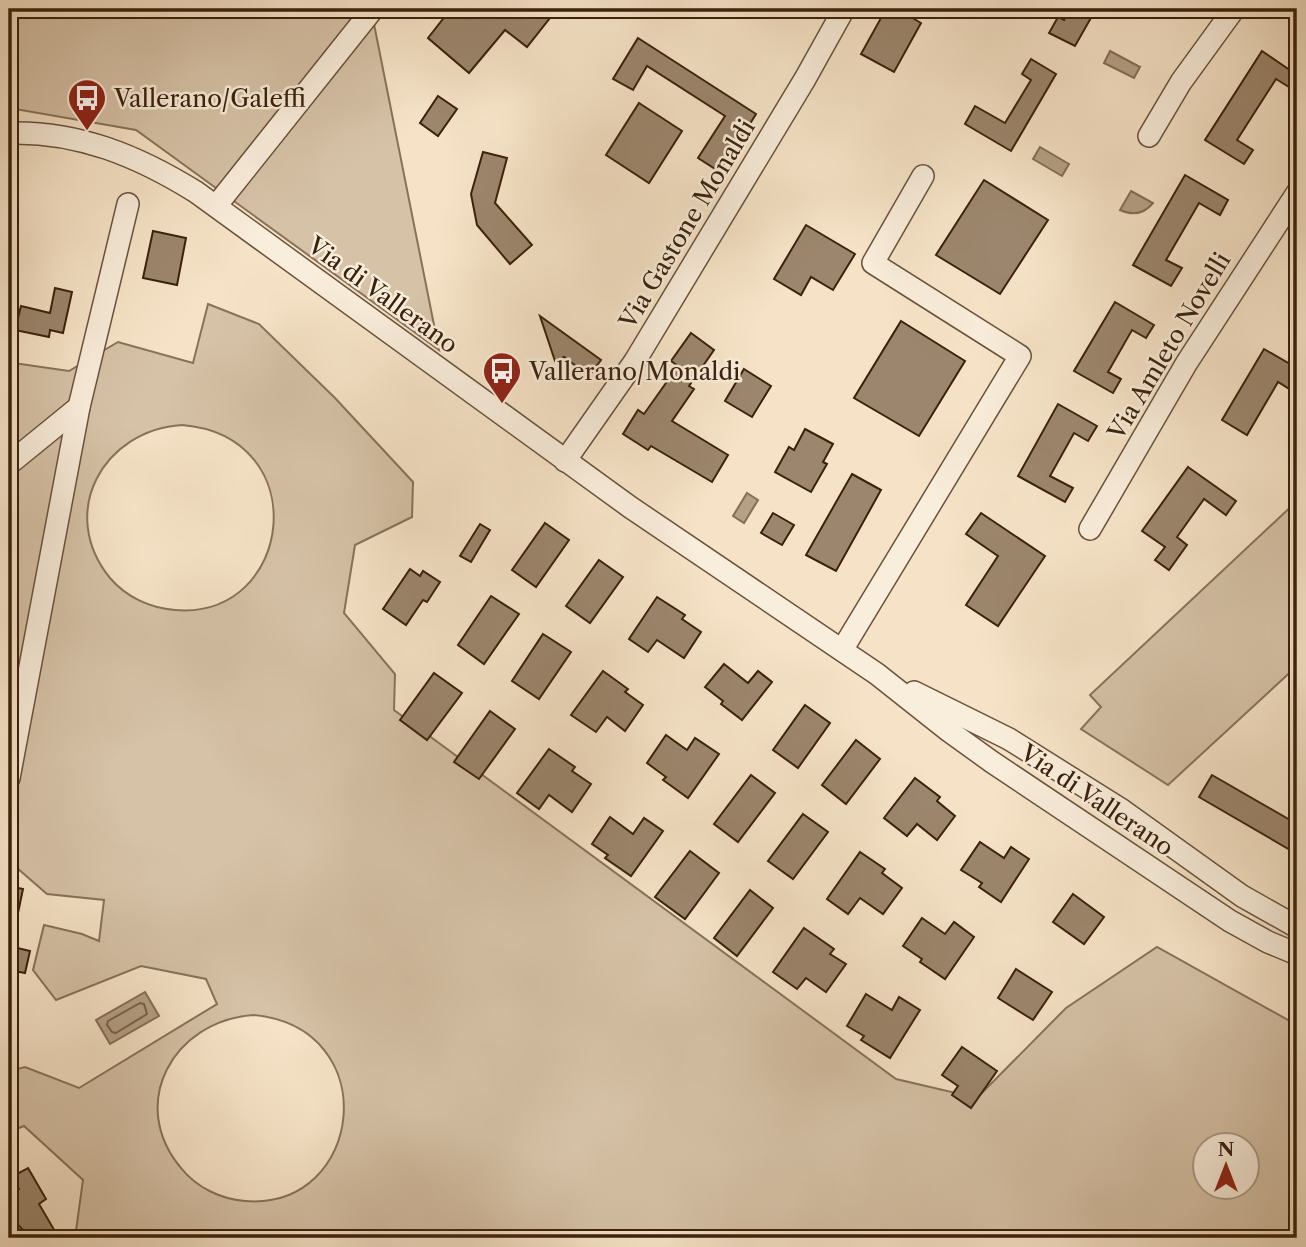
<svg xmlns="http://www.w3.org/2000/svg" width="1306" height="1247" font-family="'Libre Caslon Text',serif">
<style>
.green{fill:#d6c2a7;stroke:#88725a;stroke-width:2;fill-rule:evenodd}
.water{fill:#b6a187;stroke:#846e56;stroke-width:2}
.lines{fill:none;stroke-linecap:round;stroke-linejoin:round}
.shore{stroke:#78614a;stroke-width:2}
.building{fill:#9c866d;stroke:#3a210c;stroke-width:2}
.minor-casing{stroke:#69523b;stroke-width:24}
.minor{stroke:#f9eddb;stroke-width:21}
.labels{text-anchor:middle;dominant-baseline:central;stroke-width:5;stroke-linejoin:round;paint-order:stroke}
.poi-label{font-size:24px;fill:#3a210c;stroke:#f9eddb;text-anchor:start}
.street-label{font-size:24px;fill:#3a210c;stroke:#f9eddb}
</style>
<rect width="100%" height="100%" fill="#f6e3c7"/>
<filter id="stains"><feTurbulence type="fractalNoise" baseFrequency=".00286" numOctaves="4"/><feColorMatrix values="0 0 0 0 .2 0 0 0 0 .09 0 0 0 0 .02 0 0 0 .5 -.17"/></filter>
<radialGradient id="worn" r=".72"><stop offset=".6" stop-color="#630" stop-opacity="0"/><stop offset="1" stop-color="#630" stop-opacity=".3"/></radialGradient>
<g class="green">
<path d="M9,9H371L439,350L136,130L9,108Z"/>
<path d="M208,304L259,324L335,398L413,482L412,517L355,545L344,613L395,674L394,710L896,1079L977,1098L1066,1008L1157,947L1297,1025V1238H75L83,1180L24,1126L9,1132V1071L25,1067L79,1088L217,1004L206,979L141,966L56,1000L33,970L44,925L82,934L99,941L104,900L47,894L9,861V372L14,363L69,371L118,342L193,363ZM182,425C316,436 294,620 175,610C150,608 126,597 110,578C57,513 103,430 182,425ZM253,1015C386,1027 364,1211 245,1201C221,1199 197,1188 181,1168C127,1104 173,1021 253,1015ZM1204,1146H1246V1188H1204Z"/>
<path d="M1297,501V666L1168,785L1081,729L1101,707L1090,695Z"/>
</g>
<g class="water">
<path d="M1110,51L1140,67L1134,78L1104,63Z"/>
<path d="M1040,147L1069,164L1062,176L1033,159Z"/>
<path d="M1131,191L1153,203C1144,214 1133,216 1120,210Z"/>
<path d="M747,493L758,500L744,523L733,516Z"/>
<path d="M145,992L159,1016L110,1044L96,1020Z"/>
</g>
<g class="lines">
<path class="shore" d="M140,1003L144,1004L147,1014L116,1033L112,1032L107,1025L108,1021Z"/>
</g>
<g class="building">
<path d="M465,9H503L509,14L513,9H557L527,47L505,30L469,73L428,38L450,10L458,17Z"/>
<path d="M886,9H897L921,23L894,72L861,54Z"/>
<path d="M1070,9H1096L1075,46L1049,33L1058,17L1064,20Z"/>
<path d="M638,38L756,114L720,172L698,158L725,116L647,66L633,90L613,79Z"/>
<path d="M1262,51L1297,75L1289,87L1276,79L1237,140L1253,150L1244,164L1205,140Z"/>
<path d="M1031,59L1056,74L1011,151L965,124L975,106L1005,123L1031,80L1022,74Z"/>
<path d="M438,96L457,109L438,136L420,123Z"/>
<path d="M639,103L682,131L649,183L606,155Z"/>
<path d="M483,152L507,158L495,203L532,245L510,264L477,225L471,194Z"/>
<path d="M1185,175L1228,200L1220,215L1199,203L1166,260L1182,268L1171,286L1133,265Z"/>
<path d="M984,180L1048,220L1000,294L936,255Z"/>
<path d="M806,225L855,254L833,290L811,277L801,295L774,279Z"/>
<path d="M153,231L186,238L177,285L143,278Z"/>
<path d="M55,288L72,292L63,333L50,330L49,337L15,330L21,306L50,313Z"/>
<path d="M1115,302L1154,325L1146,338L1132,330L1108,372L1121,379L1113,393L1074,371Z"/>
<path d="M540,316L601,360L589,376L564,357L555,361Z"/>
<path d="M901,321L965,361L919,436L854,398Z"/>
<path d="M691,333L714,350L689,386L694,389L672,421L728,455L712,482L651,446L648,450L623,434L638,410L644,414L678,366L671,361Z"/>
<path d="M1264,349L1297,368V380L1291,390L1278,382L1247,435L1222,420Z"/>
<path d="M744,369L771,386L752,417L725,401Z"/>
<path d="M1058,404L1097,426L1088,441L1074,433L1050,476L1073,488L1065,502L1018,476Z"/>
<path d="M805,429L833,444L823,462L827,464L811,492L775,472L789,447L794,450Z"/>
<path d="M1188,467L1236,501L1226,515L1204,499L1177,537L1187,545L1169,570L1155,560L1165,547L1142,531Z"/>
<path d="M852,474L881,490L836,571L806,555Z"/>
<path d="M773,513L794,525L782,545L761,533Z"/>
<path d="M981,513L1045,556L998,626L966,605L998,556L966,534Z"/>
<path d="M545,523L569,540L536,587L512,570Z"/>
<path d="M480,524L490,530L471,562L460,556Z"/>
<path d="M599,560L623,577L590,623L566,606Z"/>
<path d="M410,569L420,576L423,571L440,582L427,602L423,600L406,625L383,609Z"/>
<path d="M491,596L519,614L484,664L458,645Z"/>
<path d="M657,597L685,615L682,619L701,632L684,658L657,640L648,652L629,639Z"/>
<path d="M543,634L571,652L539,699L512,681Z"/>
<path d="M724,664L748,683L758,671L772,682L742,720L721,704L723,701L705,687Z"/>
<path d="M603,671L628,689L625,692L643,705L625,731L607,717L596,732L571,715Z"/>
<path d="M434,673L462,693L427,740L400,720Z"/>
<path d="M805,705L830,723L798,768L773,750Z"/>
<path d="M490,711L515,729L479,779L454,762Z"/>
<path d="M666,735L687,750L695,738L719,754L688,798L663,780L666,777L647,763Z"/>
<path d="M856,740L880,759L846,804L822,785Z"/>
<path d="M549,749L575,767L572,771L591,784L572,812L549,795L539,809L517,793Z"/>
<path d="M751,775L775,793L738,842L714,824Z"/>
<path d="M1212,775L1297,824V854L1199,797Z"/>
<path d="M915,778L940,797L937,801L955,816L937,840L917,824L907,836L884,818Z"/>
<path d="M803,814L828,832L793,879L768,861Z"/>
<path d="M610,817L633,834L644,818L663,831L631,876L605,858L608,855L592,844Z"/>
<path d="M980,842L1004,858L1011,847L1029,859L1001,902L979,887L982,883L961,870Z"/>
<path d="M690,851L719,873L685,919L655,897Z"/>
<path d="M860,852L885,869L882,873L902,888L883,914L860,898L848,914L827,899Z"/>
<path d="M9,886L23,889L14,932H9Z"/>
<path d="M750,890L773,908L737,956L714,938Z"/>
<path d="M1073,894L1104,917L1084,944L1053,922Z"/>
<path d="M922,918L945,934L954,922L974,937L945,979L920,962L922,959L903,946Z"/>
<path d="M804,928L834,949L830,954L846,964L826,992L806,978L797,989L773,972Z"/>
<path d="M9,946L30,951L25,973L9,970Z"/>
<path d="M1016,969L1052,992L1033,1020L998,998Z"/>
<path d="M866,994L892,1010L899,997L920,1010L890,1058L861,1040L864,1036L847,1026Z"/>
<path d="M962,1047L997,1071L971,1108L952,1095L958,1086L942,1075Z"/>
<path d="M28,1168L46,1199L39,1204L56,1233L47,1238H25L23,1230L9,1215V1195L19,1189L11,1177Z"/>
</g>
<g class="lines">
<defs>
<g id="minor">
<path d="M9,133C78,131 138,156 196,192L630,507L877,674L949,731L992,762L1230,921L1268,942L1297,954"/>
<path d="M1149,136L1181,82L1234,9"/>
<path d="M216,206L373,9"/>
<path d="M565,461L635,361L805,79L844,9"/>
<path d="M9,464L79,407"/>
<path d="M1090,529L1186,364L1297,193"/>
<path d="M842,650L1020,356L873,263L923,176"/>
<path d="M914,692L1009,739L1122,810L1242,896L1297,927"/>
<path d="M9,778L79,407L128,204"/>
<path d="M9,1234L12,1238"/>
</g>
</defs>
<use href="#minor" class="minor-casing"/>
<use href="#minor" class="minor"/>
</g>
<defs>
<symbol id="bus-pin" viewBox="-11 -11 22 30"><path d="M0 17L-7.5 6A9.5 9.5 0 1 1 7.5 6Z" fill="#8f2418" stroke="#f9eddb"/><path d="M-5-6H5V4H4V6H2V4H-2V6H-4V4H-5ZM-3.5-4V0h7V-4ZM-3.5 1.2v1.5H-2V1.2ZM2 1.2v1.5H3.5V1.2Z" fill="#fff"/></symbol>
</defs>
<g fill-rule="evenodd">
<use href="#bus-pin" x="65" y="76" width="44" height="60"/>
<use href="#bus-pin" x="480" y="349" width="44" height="60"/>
</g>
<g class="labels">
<g class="poi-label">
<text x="114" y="98">Vallerano/Galeffi</text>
<text x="529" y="371">Vallerano/Monaldi</text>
</g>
<g class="street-label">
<text transform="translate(687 224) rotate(-59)">Via Gastone Monaldi</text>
<text transform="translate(383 295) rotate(36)">Via di Vallerano</text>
<text transform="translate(1169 346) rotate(-59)">Via Amleto Novelli</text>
<text transform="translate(1097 800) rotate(34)">Via di Vallerano</text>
</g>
</g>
<rect width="1306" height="1247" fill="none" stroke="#f6e3c7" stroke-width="35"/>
<rect x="10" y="10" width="1285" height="1226" fill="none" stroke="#3a210c" stroke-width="3.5"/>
<rect x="18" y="18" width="1271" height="1212" fill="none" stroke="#3a210c" stroke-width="2"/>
<g transform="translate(1226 1166)"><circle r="33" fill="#f9eddb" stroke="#ad9b88" stroke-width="2"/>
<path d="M0-5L12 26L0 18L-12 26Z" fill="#8f2418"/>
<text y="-10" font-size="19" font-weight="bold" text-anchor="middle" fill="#3a210c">N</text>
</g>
<rect width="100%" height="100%" filter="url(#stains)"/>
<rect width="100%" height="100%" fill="url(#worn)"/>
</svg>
